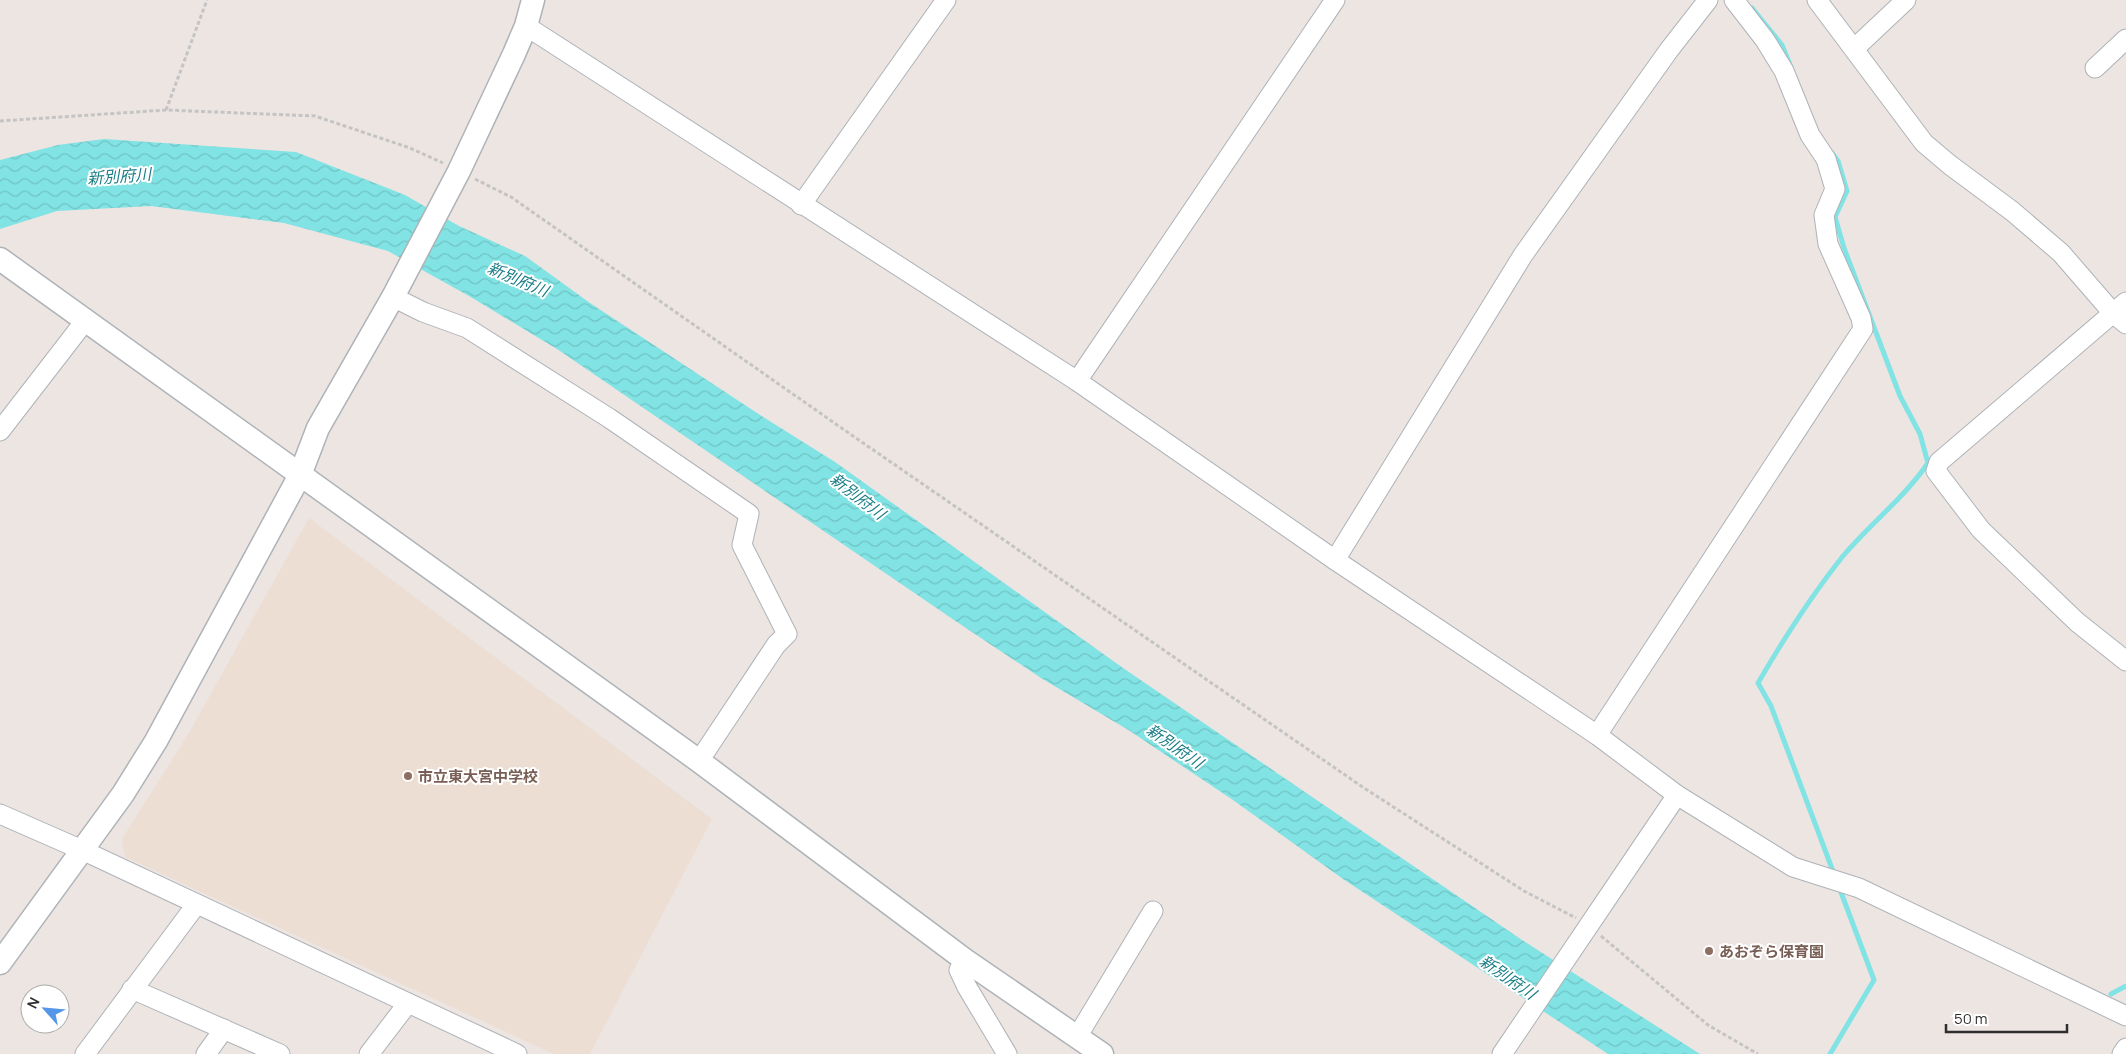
<svg xmlns="http://www.w3.org/2000/svg" width="2126" height="1054" font-family="Manrope,'Noto Sans JP',sans-serif">
<style>
.education{fill:#edded3}
.water{fill:url(#water-waves)}
.lines{fill:none;stroke-linecap:round;stroke-linejoin:round}
.stream{stroke:#81e3e4;stroke-width:5}
.minor-casing{stroke:#aeb3b8;stroke-width:21}
.tertiary-casing{stroke:#aeb3b8;stroke-width:25}
.path{stroke:#c4c4c4;stroke-width:3;stroke-dasharray:4 2.5;stroke-linecap:butt}
.minor{stroke:#fff;stroke-width:19}
.tertiary{stroke:#fff;stroke-width:22}
.education-dot{fill:#8d6e63;stroke:#fff;stroke-width:2}
.labels{text-anchor:middle;dominant-baseline:central;stroke-width:4;stroke-linejoin:round;paint-order:stroke}
.education-label{font-size:15px;font-weight:bold;fill:#785e54;stroke:#fff;text-anchor:start}
.water-label{font-size:16px;font-style:italic;fill:#1b7d86;stroke:#fff}
</style>
<defs>
<pattern id="water-waves" width="16" height="10" patternUnits="userSpaceOnUse" patternTransform="scale(1.25)"><rect width="16" height="10" fill="#81e3e4"/><path d="M0 5q4-4 8 0t8 0" fill="none" stroke="#70c3c4"/></pattern>
</defs>
<rect width="100%" height="100%" fill="#ede5e2"/>
<path class="education" d="M309,518L712,819L590,1054H554L125,857L122,839L189,733Z"/>
<path class="water" d="M104,139L296,152L405,195L459,226L525,256L590,303L757,413L835,462L1123,668L1522,940L1700,1054H1608L1343,879L1233,800L1130,731L1041,678L954,620L557,349L469,296L388,251L284,223L151,206L57,211L0,229V160L58,145Z"/>
<g class="lines">
<g class="stream">
<path d="M1752,8L1782,45L1791,67"/>
<path d="M1832,153L1838,161L1847,191L1835,217L1844,248L1900,396L1920,434L1928,463C1904,498 1870,524 1843,556C1811,596 1783,640 1758,683L1771,706L1834,874"/>
<path d="M2111,994L2126,986"/>
<path d="M1830,1054L1874,980L1839,887"/>
</g>
<defs>
<g id="minor">
<path d="M1817,0L1924,143L1950,165L2012,211L2061,253L2113,313L2126,324"/>
<path d="M526,26L1077,381L1335,560L1597,735L1677,795L1793,867L1859,888L2126,1016"/>
<path d="M1855,48L1906,0"/>
<path d="M2095,68L2126,39"/>
<path d="M801,205L946,0"/>
<path d="M393,297L423,312L467,328L609,418L749,514L742,545L787,634L776,645L699,761"/>
<path d="M2126,302L1939,462L1936,471L1981,530L2077,622L2126,661"/>
<path d="M1077,381L1335,0"/>
<path d="M0,431L85,321"/>
<path d="M1335,560L1523,255L1669,50L1708,0"/>
<path d="M1597,735L1863,329L1861,318L1828,244L1824,215L1835,189L1826,159L1810,135L1784,71L1765,40L1734,0"/>
<path d="M0,814L82,850L517,1054"/>
<path d="M965,960L959,970L967,987L1007,1054"/>
<path d="M132,989L280,1054"/>
<path d="M1077,1037L1153,911"/>
<path d="M85,1054L196,905"/>
<path d="M206,1054L224,1029"/>
<path d="M369,1054L408,1003"/>
<path d="M1502,1054L1677,795"/>
<path d="M2122,1054L2126,1048"/>
</g>
<g id="tertiary">
<path d="M0,259L699,761L965,960L1102,1054"/>
<path d="M0,963L123,794L156,741L300,475L318,428L393,297L459,171L514,54L526,26L533,0"/>
</g>
</defs>
<use href="#minor" class="minor-casing"/>
<use href="#tertiary" class="tertiary-casing"/>
<g class="path">
<path d="M166,110L207,0"/>
<path d="M0,121L166,110L315,116L410,148L443,163"/>
<path d="M475,179L511,197L853,436L1364,788L1524,891L1576,918"/>
<path d="M1601,936L1708,1025L1758,1054"/>
</g>
<use href="#minor" class="minor"/>
<use href="#tertiary" class="tertiary"/>
</g>
<g class="education-dot">
<circle cx="408" cy="776" r="5"/>
<circle cx="1709" cy="951" r="5"/>
</g>
<g class="labels">
<g class="education-label">
<text x="418" y="776">市立東大宮中学校</text>
<text x="1719" y="951">あおぞら保育園</text>
</g>
<g class="water-label">
<text transform="translate(119 176) rotate(-4)">新別府川</text>
<text transform="translate(518 279) rotate(23)">新別府川</text>
<text transform="translate(858 496) rotate(38)">新別府川</text>
<text transform="translate(1175 746) rotate(35)">新別府川</text>
<text transform="translate(1508 977) rotate(35)">新別府川</text>
</g>
</g>
<g transform="translate(45 1009) rotate(297)"><circle r="24" fill="#ffffff" stroke="#ababab"/>
<path d="M0-4L9 19L0 12L-9 19Z" fill="#5496e8"/>
<text y="-8" font-size="14" font-weight="bold" text-anchor="middle" fill="#2e2e2e">N</text>
</g>
<path d="M1946 1024v8h121v-8" fill="none" stroke="#2e2e2e" stroke-width="2.5"/>
<text x="1954" y="1024" font-size="15" fill="#2e2e2e" stroke="#ffffff" stroke-width="4" paint-order="stroke">50 m</text>
</svg>
